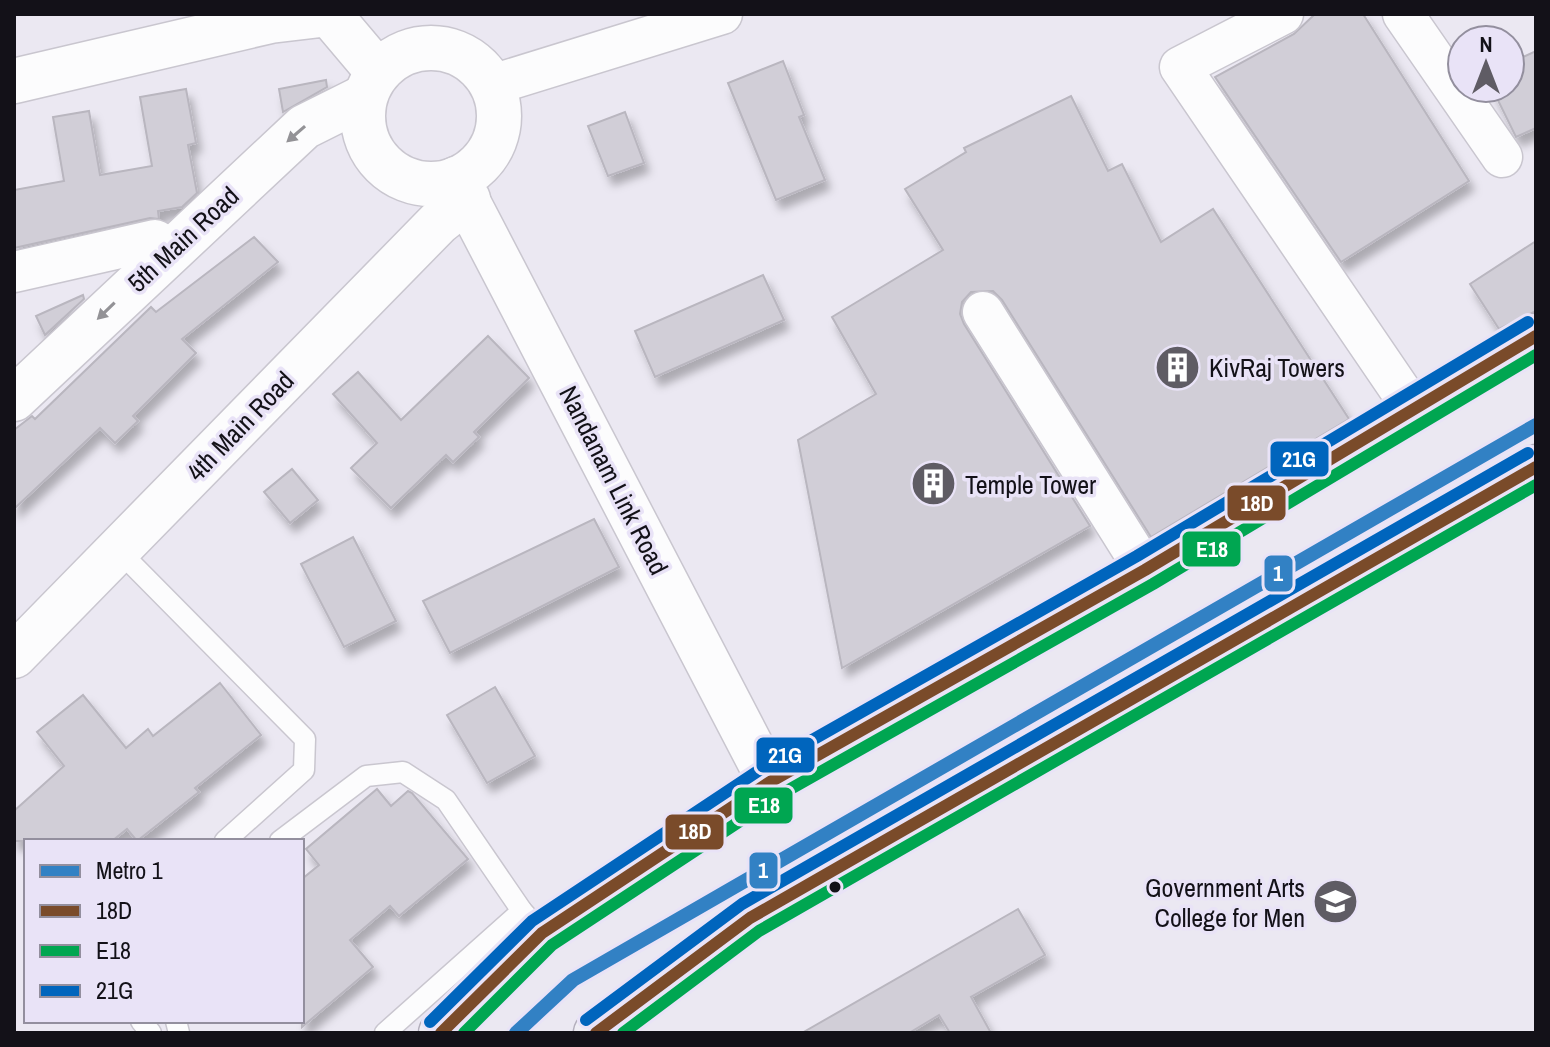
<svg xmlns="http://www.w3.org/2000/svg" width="1550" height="1047" font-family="'Archivo Narrow',sans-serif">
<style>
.building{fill:#d1ced7;stroke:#b9b6bf;stroke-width:2;filter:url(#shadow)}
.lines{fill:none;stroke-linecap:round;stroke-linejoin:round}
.lane-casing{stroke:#c9c6cf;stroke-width:23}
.street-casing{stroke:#c9c6cf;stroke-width:43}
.secondary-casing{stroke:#c9c6cf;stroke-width:47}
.primary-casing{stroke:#b3afbc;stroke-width:47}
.lane{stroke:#fcfcfd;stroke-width:20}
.street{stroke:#fcfcfd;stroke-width:40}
.secondary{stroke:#fcfcfd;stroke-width:44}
.primary{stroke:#efedf4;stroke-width:44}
.bus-1-casing{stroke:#e9e3f7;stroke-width:18}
.bus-2-casing{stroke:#e9e3f7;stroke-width:18}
.bus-3-casing{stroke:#e9e3f7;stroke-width:18}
.bus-1{stroke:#7a4b2a;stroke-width:12}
.bus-2{stroke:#00a651;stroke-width:12}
.bus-3{stroke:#0065bd;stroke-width:12}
.metro-1-casing{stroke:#e9e3f7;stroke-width:20}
.metro-1{stroke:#3281c4;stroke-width:14}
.oneway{fill:#939296}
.bus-dot{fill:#131118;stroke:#e9e3f7;stroke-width:3}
.labels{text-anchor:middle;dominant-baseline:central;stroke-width:7;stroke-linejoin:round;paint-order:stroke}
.street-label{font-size:26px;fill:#131118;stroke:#e9e3f7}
.poi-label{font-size:26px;fill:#131118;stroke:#e9e3f7;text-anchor:start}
.line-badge{stroke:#e9e3f7;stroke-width:3}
.badge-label{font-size:22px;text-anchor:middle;font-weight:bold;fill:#fff}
</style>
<defs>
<filter id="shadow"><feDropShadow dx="5" dy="9" stdDeviation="4" flood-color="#0004"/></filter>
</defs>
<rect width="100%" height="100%" fill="#ebe8f2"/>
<g class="building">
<path d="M1315,14H1363L1469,181L1341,262L1215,77L1294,34Z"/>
<path d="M1536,51V128L1516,137L1492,88H1510V63Z"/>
<path d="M783,61L804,115L799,117L825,180L776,200L728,83Z"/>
<path d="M326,80L327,87L283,112L279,89Z"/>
<path d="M186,89L196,143L188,145L197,193L182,207L158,211L159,219L150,218L14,248V190L64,181L53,117L89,111L100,175L152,166L140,97Z"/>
<path d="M1071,96L1108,171L1122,164L1161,242L1213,209L1349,419L1151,537L1002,300L993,291L971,292L962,302L960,314L964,324L1090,526L842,668L798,440L876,394L832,317L943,250L905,189L966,152L964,148Z"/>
<path d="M625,112L644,163L608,176L588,126Z"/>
<path d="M254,237L278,262L182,339L196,353L133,416L138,421L115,443L100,428L14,509V430L32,416L35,419L151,307L156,312Z"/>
<path d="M1536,241V311L1499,329L1470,284Z"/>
<path d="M763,275L784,320L655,377L635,331Z"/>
<path d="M83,295L84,299L45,335L36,316Z"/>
<path d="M488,336L529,378L474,432L479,437L453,462L446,455L391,508L351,468L377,443L333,394L358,372L401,420Z"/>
<path d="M292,469L318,500L290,523L264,492Z"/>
<path d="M594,519L619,567L450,653L423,601Z"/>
<path d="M353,537L396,621L344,647L301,564Z"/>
<path d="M220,683L261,735L195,788L199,792L137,841L127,829L112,841H14V811L64,766L37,732L83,695L126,748L148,729L153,736Z"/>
<path d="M495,687L535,756L487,783L447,715Z"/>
<path d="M377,789L391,806L408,791L412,793L468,859L399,916L390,906L350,940L373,967L302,1027V879L319,865L306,849Z"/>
<path d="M1018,909L1045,955L971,997L991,1033H950L939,1015L909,1033H802Z"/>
</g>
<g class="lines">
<defs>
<g id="lane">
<path d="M119,551L305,739L304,770L225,841"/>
<path d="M280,841L366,776L403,772L446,800L522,911L542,933"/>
<path d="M141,1021L151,1033"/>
<path d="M176,1021L179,1033"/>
<path d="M385,1033L522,911"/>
</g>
<g id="street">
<path d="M1283,14L1180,67L1413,409"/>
<path d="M1403,14L1502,157"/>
<path d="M492,85L722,14"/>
<path d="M14,272L155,240L171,249"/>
<path d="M983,312L1145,570"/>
</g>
<g id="secondary">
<circle cx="431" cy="116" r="68"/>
<path d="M14,81L270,21L329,14L378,72"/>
<path d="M456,179L770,782"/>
<path d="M14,399L304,127L364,97"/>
<path d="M14,656L438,223L468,199"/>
</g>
<g id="primary">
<path d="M441,1033L542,933L770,782L1145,570L1536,336"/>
<path d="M596,1033L750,918L1536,467"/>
</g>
</defs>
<use href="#lane" class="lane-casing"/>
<use href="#street" class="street-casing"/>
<use href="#secondary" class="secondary-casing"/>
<use href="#primary" class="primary-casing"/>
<use href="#lane" class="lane"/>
<use href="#street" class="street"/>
<use href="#secondary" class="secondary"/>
<use href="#primary" class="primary"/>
<defs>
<g id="bus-1">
<path d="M441,1033L542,933L770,782L1145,570L1536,336"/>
<path d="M596,1033L750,918L1536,467"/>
</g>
<g id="bus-2">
<path d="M464,1033L552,945L778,796L1153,584L1536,355"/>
<path d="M623,1033L759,931L1536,485"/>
</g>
<g id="bus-3">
<path d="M586,1020L742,904L1528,453"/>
<path d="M430,1022L532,921L761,769L1137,556L1528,322"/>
</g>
</defs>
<use href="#bus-1" class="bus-1-casing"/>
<use href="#bus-2" class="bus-2-casing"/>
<use href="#bus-3" class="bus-3-casing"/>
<use href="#bus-1" class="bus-1"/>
<use href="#bus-2" class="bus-2"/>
<use href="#bus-3" class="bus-3"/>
<defs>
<path id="metro-1" d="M516,1033L573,980L1536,425"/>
</defs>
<use href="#metro-1" class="metro-1-casing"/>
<use href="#metro-1" class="metro-1"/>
</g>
<defs><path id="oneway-solid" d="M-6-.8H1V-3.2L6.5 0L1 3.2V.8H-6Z" transform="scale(2)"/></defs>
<g class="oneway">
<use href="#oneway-solid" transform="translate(296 134) rotate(139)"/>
<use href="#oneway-solid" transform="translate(106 311) rotate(136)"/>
</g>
<defs>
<symbol id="building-disc" viewBox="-11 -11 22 22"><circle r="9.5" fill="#5f5c64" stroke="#e9e3f7"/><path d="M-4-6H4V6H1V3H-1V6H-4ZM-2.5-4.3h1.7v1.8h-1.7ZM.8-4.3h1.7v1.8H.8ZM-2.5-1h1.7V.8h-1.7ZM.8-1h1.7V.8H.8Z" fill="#fff"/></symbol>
<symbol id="university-disc" viewBox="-11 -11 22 22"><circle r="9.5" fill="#5f5c64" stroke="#e9e3f7"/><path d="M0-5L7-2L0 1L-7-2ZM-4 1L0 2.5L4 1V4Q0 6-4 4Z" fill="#fff"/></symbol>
</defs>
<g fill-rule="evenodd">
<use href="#building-disc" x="1152" y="342" width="51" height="51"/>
<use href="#building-disc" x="908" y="458" width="51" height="51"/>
<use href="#university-disc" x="1310" y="876" width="51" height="51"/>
</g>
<circle class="bus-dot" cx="835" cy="887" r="7"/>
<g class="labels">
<g class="street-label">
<text transform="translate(183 239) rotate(-43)">5th Main Road</text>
<text transform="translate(240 426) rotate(-46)">4th Main Road</text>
<text transform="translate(614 480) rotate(63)">Nandanam Link Road</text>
</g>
<g class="poi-label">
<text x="1209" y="367">KivRaj Towers</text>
<text x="965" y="484">Temple Tower</text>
<text x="1305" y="887" text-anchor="end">Government Arts<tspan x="1305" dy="30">College for Men</tspan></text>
</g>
</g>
<g class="line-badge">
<rect x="1269" y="440" width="61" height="38" rx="8" fill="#0065bd"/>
<rect x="1226" y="484" width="61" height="38" rx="8" fill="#7a4b2a"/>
<rect x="1181" y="530" width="61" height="38" rx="8" fill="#00a651"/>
<rect x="1263" y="554" width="31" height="39" rx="8" fill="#3281c4"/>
<rect x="755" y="736" width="61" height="38" rx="8" fill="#0065bd"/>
<rect x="733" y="786" width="61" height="39" rx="8" fill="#00a651"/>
<rect x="664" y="813" width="61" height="38" rx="8" fill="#7a4b2a"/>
<rect x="748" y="851" width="31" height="39" rx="8" fill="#3281c4"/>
</g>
<g class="badge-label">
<text x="1299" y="467">21G</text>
<text x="1257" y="511">18D</text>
<text x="1212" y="557">E18</text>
<text x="1278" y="581">1</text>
<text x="785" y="763">21G</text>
<text x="764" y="813">E18</text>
<text x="695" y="839">18D</text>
<text x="763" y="878">1</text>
</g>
<rect width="1550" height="1047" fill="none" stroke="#131118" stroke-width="32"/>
<rect x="24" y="839" width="280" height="184" fill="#e9e3f7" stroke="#938f9e" stroke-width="2"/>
<rect x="40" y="865" width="40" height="12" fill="#3281c4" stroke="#938f9e" stroke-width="2"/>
<text x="96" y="879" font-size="24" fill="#131118">Metro 1</text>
<rect x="40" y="905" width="40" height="12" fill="#7a4b2a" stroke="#938f9e" stroke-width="2"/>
<text x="96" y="919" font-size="24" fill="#131118">18D</text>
<rect x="40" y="945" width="40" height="12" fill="#00a651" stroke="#938f9e" stroke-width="2"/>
<text x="96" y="959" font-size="24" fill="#131118">E18</text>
<rect x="40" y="985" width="40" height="12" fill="#0065bd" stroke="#938f9e" stroke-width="2"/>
<text x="96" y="999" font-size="24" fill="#131118">21G</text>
<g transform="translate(1486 64)"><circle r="38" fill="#e9e3f7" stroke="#938f9e" stroke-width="2"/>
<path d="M0-6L14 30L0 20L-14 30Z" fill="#5f5c64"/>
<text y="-12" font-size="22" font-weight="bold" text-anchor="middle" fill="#131118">N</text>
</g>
</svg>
